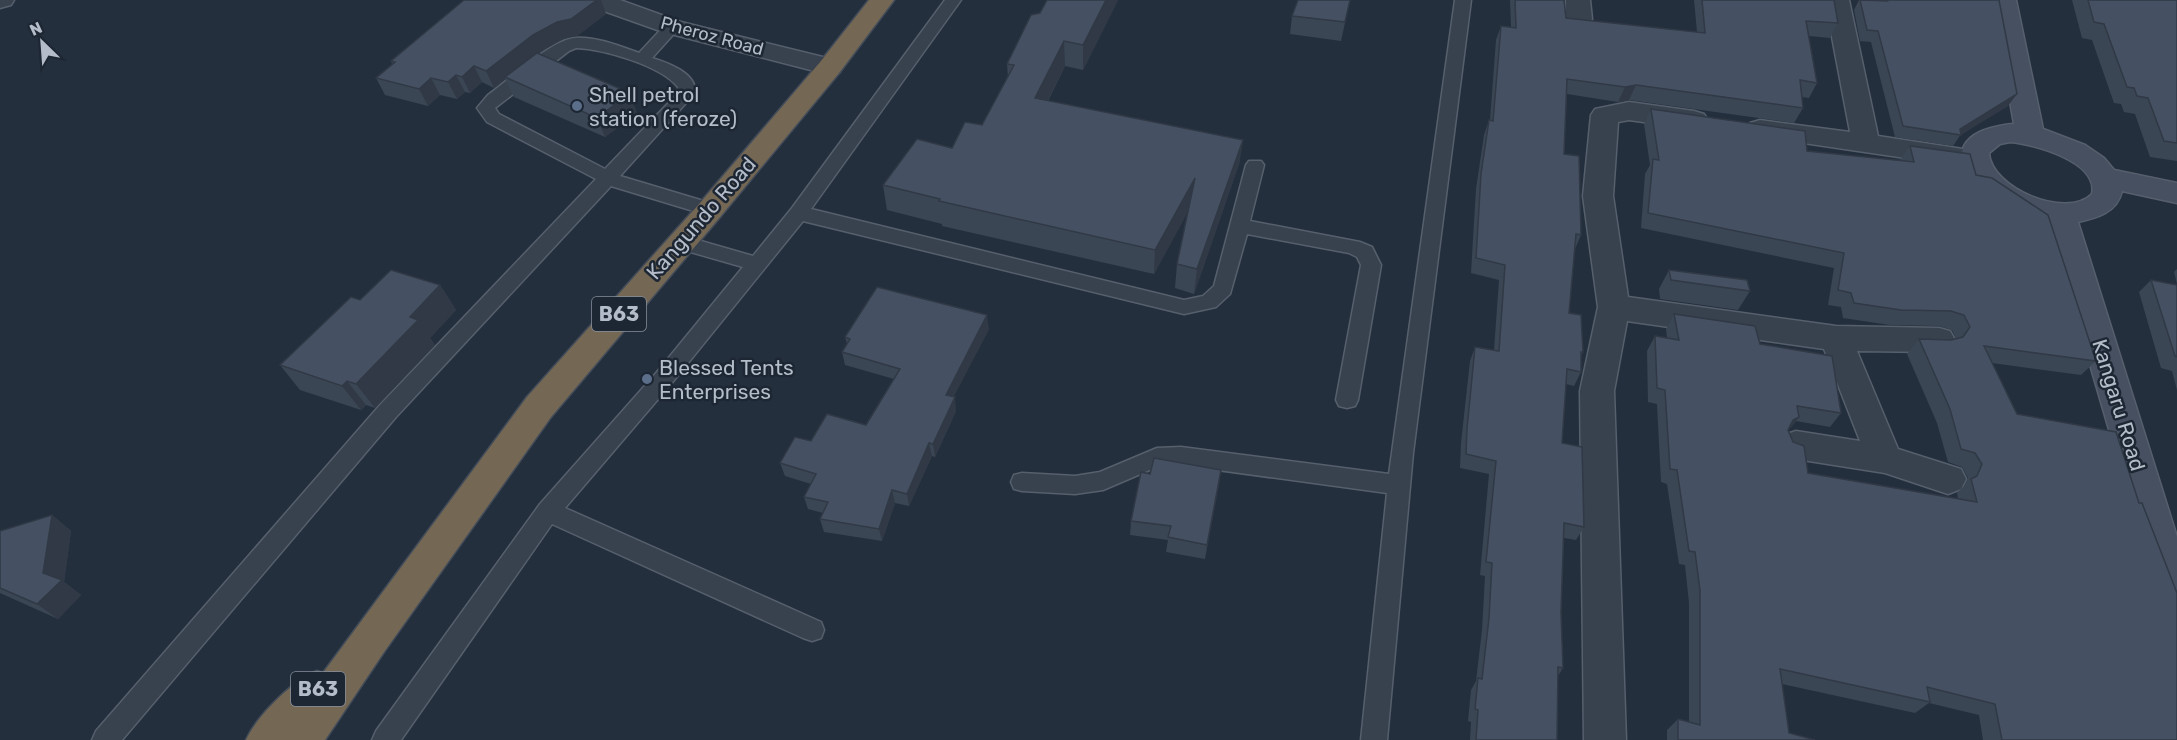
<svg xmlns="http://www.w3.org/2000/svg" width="2177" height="740" font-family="Rubik,sans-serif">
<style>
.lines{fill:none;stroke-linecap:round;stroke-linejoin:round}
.lane-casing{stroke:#565f6c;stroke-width:3}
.street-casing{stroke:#565f6c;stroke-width:3}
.secondary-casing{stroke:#565f6c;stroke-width:3}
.highway-casing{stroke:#434c59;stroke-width:3}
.lane{fill:#38414e;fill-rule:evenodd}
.street{fill:#38414e;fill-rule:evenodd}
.secondary{fill:#465061;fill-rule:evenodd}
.highway{fill:#746855;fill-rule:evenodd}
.wall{fill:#3b4654}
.shaded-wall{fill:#303945}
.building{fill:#455162;stroke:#303945;stroke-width:1.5}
.service-dot{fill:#5c6f8a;stroke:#1d2633;stroke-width:2}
.labels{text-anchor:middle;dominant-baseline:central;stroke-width:5;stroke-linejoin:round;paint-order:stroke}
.far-street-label{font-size:18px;fill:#b4bcc9;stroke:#1d2633}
.shield{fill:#1d2633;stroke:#878f9c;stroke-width:1.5}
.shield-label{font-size:20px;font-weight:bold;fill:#b4bcc9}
.poi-label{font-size:21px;fill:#b4bcc9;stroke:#1d2633;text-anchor:start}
.street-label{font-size:21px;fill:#b4bcc9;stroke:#1d2633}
</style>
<rect width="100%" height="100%" fill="#242f3e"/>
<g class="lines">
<defs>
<g id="lane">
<path d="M945,0H961L811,209L1184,300L1203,296L1214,286L1246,165L1249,161H1261L1264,165L1250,221L1360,242L1372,247L1381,265L1358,400L1355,406L1347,408L1339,406L1336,400L1361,265L1357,257L1349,253L1247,234L1230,294L1216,307L1184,314L803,221L671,384L565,508L821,622L824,630L821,638L812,641L803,638L552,524L401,740H372L376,731L540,504L657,372L743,267L673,247L670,242L673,237L680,235L753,256L792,208Z"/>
<path d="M1455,0H1471L1413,453L1387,740H1361L1387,493L1181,465L1159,466L1103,490L1075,494L1022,491L1014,489L1011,482L1014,475L1022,473L1075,476L1100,472L1157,448L1181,447L1389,474Z"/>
<path d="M672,22L680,27L652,58C668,63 697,73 695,93L620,176L717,205L719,210L717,215L710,216L611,186L396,417L122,740H92L96,731L380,405L596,179L487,122L477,108L488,95C509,80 550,41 574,38C595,36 620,46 639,53L666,24ZM576,48C603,49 660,65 678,87L677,94L605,169L499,114L495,108L569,51Z"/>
</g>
<g id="street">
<path d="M0,0H14L11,5L0,8Z"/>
<path d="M584,0H620L681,22L839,61L843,67L839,73L830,75L663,32L587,5Z"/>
<path d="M1566,0H1590L1592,19L1588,24L1579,27L1570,24L1566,19Z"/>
<path d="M1825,0H1849L1878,136L1963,149L1967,156L1963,163L1953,165L1750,135L1746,129L1750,123L1760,120L1850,132Z"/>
<path d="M1629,102L1694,111L1704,114L1708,120L1704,126L1694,129L1629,120L1618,122L1613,196L1628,297L1836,326L1939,328L1950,331L1955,340L1950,349L1939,352L1857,351L1898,449L1961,469L1966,479L1961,489L1948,494L1885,473L1796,459L1784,455L1779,445L1784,435L1796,431L1860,441L1824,349L1627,321L1614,391L1626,740H1584L1580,391L1598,307L1583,196L1591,115L1595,109Z"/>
</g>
<path id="secondary" d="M1992,0H2016L2043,129L2085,145L2104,158L2114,170L2177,183V203L2122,191C2117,213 2096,218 2078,222L2177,537V614L2164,609L2158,597L2048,221C2023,215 1999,208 1980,190C1954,166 1954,138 1991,128C1999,126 2007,124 2014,124ZM2010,142C2033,144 2099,161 2092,194C2066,220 1991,188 1989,153L2000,144Z"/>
<path id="highway" d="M869,0H894L839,73L720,217L551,417L384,652L325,740H246C257,716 293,680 317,671L323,673L527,397L700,203L821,61Z"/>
</defs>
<use href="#lane" class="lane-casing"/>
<use href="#street" class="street-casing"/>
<use href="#secondary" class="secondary-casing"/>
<use href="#highway" class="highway-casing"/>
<use href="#lane" class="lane"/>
<use href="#street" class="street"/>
<use href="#secondary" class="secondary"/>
<use href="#highway" class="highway"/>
</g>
<g class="wall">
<path d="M1047,0H1118L1083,70L1065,66L1048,101L1243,140L1239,164L1194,294L1175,288L1177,264L1188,211L1154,274L942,226V224L887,210L883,185L952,148L982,125L1008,77L1007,64L1040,13Z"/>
<path d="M1350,0L1341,41L1290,34L1292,16Z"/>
<path d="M1510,0H1564L1566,18L1697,32L1694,0H1834L1838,23L1830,38L1809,36L1817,83L1809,98L1802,97L1803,108L1794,123L1629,100L1618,102L1567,94L1564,154L1581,235L1575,249L1569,313L1583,352L1581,356V372L1574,386L1566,384L1562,443L1584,527L1576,540L1564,538L1561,612L1563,668L1558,676L1557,740H1470L1471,722L1468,721L1471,690L1476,681L1482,630L1485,576L1480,575L1489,474L1460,468L1461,443L1470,361L1475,347L1494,350L1499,280L1471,273L1476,189L1484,135L1489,120H1490L1496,40L1501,26L1511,27Z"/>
<path d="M1859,0H1999L2008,106L1961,134L1953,146L1895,137L1871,42L1860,41L1854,10Z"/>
<path d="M2072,0H2177V161L2150,157L2135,114L2124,112L2121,104L2114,103L2092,40L2082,38Z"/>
<path d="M606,14L577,36L563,39L538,53L637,113L605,137L514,97L505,79L494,88L482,82L470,93L465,92L457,99L440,95L428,106L385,95L376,78L392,64L391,61Z"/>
<path d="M1651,109L1807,151L1900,160L1910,146L1976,175L2096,361L2081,375L1992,363L2177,740H1983L1979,715L1929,703L1915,713L1782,684L1789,733L1815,740H1667V730L1678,719L1689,722V603L1685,565L1679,564L1667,484L1661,482L1657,404L1648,402L1647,351L1655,336L1667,338L1666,329L1674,314L1760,344L1841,413L1830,427L1796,421L1788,431L1808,473L1958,499L1957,493L1965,485L1968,478L1962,467L1948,462L1937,423L1907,354L1919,339L1951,340L1956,339L1952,330L1939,326L1890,325L1843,318L1841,307L1828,305L1834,268L1641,228L1645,174L1650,165L1644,124Z"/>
<path d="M2177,269V284L2174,272Z"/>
<path d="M1669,270L1750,291L1738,310L1660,299L1659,289Z"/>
<path d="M2151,280L2177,285V390L2172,371L2161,368L2139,292Z"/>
<path d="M440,285L456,310L430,338L435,345L375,408L366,405L361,410L300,390L280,365L360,300Z"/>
<path d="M989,329L953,397L956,411L935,457L932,456L909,506L895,503L882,541L824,532L820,519L823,513L808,509L804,497L811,484L785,476L780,463L811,441L866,425L894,379L845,365L842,352L847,344L845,337Z"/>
<path d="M1221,470L1205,559L1166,552L1168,540L1130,535L1131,521L1150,474Z"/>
<path d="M52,515L71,531L64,582L81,595L58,619L0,593V531Z"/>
</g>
<g class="shaded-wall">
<path d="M597,0H601L606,14L577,36L563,39L540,52L507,78L505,77V79L494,88L486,71L533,35Z"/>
<path d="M1106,0H1118L1083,70V45Z"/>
<path d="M1064,41L1065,66L1036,123L1035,98Z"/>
<path d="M474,66L482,82L470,93L462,77Z"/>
<path d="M456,75L465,92L457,99L448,82Z"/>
<path d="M431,78L440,95L428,106L419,89Z"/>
<path d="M1636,85L1629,100L1618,102L1625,87Z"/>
<path d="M630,93L637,113L605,137L597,118Z"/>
<path d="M2017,94L2008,106L1961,135L1960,129Z"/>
<path d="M1243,140L1239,164L1194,294L1197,269Z"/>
<path d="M1195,178L1193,203L1154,274L1155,250Z"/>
<path d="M440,285L456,310L430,338L435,345L375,408L356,384L410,317Z"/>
<path d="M987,315L989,329L948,408L946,395Z"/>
<path d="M347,381L366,405L361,410L342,386Z"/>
<path d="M955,397L956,411L935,457L933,444Z"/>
<path d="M1799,417L1788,431L1782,434L1793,420Z"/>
<path d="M929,443L932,456L909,506L907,494Z"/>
<path d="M1221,470L1219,485L1205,559L1207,545Z"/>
<path d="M892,490L895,503L882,541L879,529Z"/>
<path d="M52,515L71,531L64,582L81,595L58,619L37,604Z"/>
</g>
<g class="building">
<path d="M464,0H597L571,19L557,22L533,35L486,71L474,66L462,77L456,75L448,82L431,78L419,89L376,78L395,62L391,61Z"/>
<path d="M1047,0H1106L1083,45L1064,41L1035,98L1243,140L1197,269L1177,264L1195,178L1155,250L939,201L940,199L883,185L917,139L952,148L965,122L982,125L1014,65L1007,64L1031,15L1040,13Z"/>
<path d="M1298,0H1350L1345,22L1292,16Z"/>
<path d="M1515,0H1564L1566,18L1705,33L1702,0H1834L1838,23L1806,21L1817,83L1800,80L1803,108L1636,85L1625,87L1567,79L1564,154L1579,156L1581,235L1576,234L1569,313L1581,315L1583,352H1581V372L1567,369L1562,443L1582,447L1584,527L1564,523L1561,612L1563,668L1558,667L1557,740H1476L1478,710L1475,709L1478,678L1482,679L1489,618L1492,563L1486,562L1496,461L1466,454L1467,429L1475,347L1499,351L1505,265L1476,258L1481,174L1489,120L1493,121L1501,26L1516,28Z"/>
<path d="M1860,0L1887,1L1886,0H1999L2017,94L1960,129L1961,135L1903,126L1878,31L1867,30Z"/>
<path d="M2088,0H2177V143L2164,141L2148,98L2137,96L2134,88L2127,87L2104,24L2094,22Z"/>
<path d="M537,53L630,93L597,118L505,77Z"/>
<path d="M1651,109L1805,131L1807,151L1914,162L1910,146L1970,154L1976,175L1992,178L2048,215L2096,361L1984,346L2017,414L2116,432L2139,503H2142L2177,593V740H2002L1995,704L1927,687L1930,702L1780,669L1789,733L1815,740H1678V719L1700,725V590L1695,552L1689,551L1677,470L1670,469L1665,390L1657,388L1655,336L1679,340L1674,314L1755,326L1760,344L1832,356L1841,413L1797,406L1799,417L1793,420L1788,430L1793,442L1804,446L1808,473L1977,502L1971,479L1977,476L1982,464L1975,453L1961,449L1950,409L1919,339L1951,340L1963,337L1970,327L1964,315L1951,311L1901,310L1854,303L1851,293L1838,290L1844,253L1648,213L1653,159L1659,160Z"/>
<path d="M391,270L440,285L410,317L418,320L356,384L347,381L342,386L280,365L351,297L360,300Z"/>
<path d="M1669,270L1747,280L1750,291L1671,280Z"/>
<path d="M2151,280L2177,285V357L2175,356Z"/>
<path d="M877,287L987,315L946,395L955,397L933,444L929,443L907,494L892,490L879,529L820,519L828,502L804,497L816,474L780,463L795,437L811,441L827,414L866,425L900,369L842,352L850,339L845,337Z"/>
<path d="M1154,458L1221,470L1207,545L1168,537L1171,526L1131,521L1141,472L1150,474Z"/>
<path d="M52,515L43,573L62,580L37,604L0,588V531Z"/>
</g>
<g class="service-dot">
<circle cx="577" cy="106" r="6"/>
<circle cx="647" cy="379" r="6"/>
</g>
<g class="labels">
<g class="far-street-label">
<text transform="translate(712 36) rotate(15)">Pheroz Road</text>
</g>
<g class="shield">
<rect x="592" y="297" width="54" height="34" rx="4.5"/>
<rect x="291" y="672" width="54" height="34" rx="4.5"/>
</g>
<g class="shield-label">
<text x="619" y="314">B63</text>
<text x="318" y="689">B63</text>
</g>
<g class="poi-label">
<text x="589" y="94">Shell petrol<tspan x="589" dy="24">station (feroze)</tspan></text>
<text x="659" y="367">Blessed Tents<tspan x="659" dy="24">Enterprises</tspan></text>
</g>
<g class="street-label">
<text transform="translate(701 218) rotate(-49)">Kangundo Road</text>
<text transform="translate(2119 405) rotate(73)">Kangaru Road</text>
</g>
</g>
<g transform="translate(42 42) rotate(335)" stroke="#1d2633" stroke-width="4.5" paint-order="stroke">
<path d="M0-4.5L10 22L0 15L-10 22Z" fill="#b4bcc9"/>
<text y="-9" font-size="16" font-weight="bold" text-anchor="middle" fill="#b4bcc9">N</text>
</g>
</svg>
